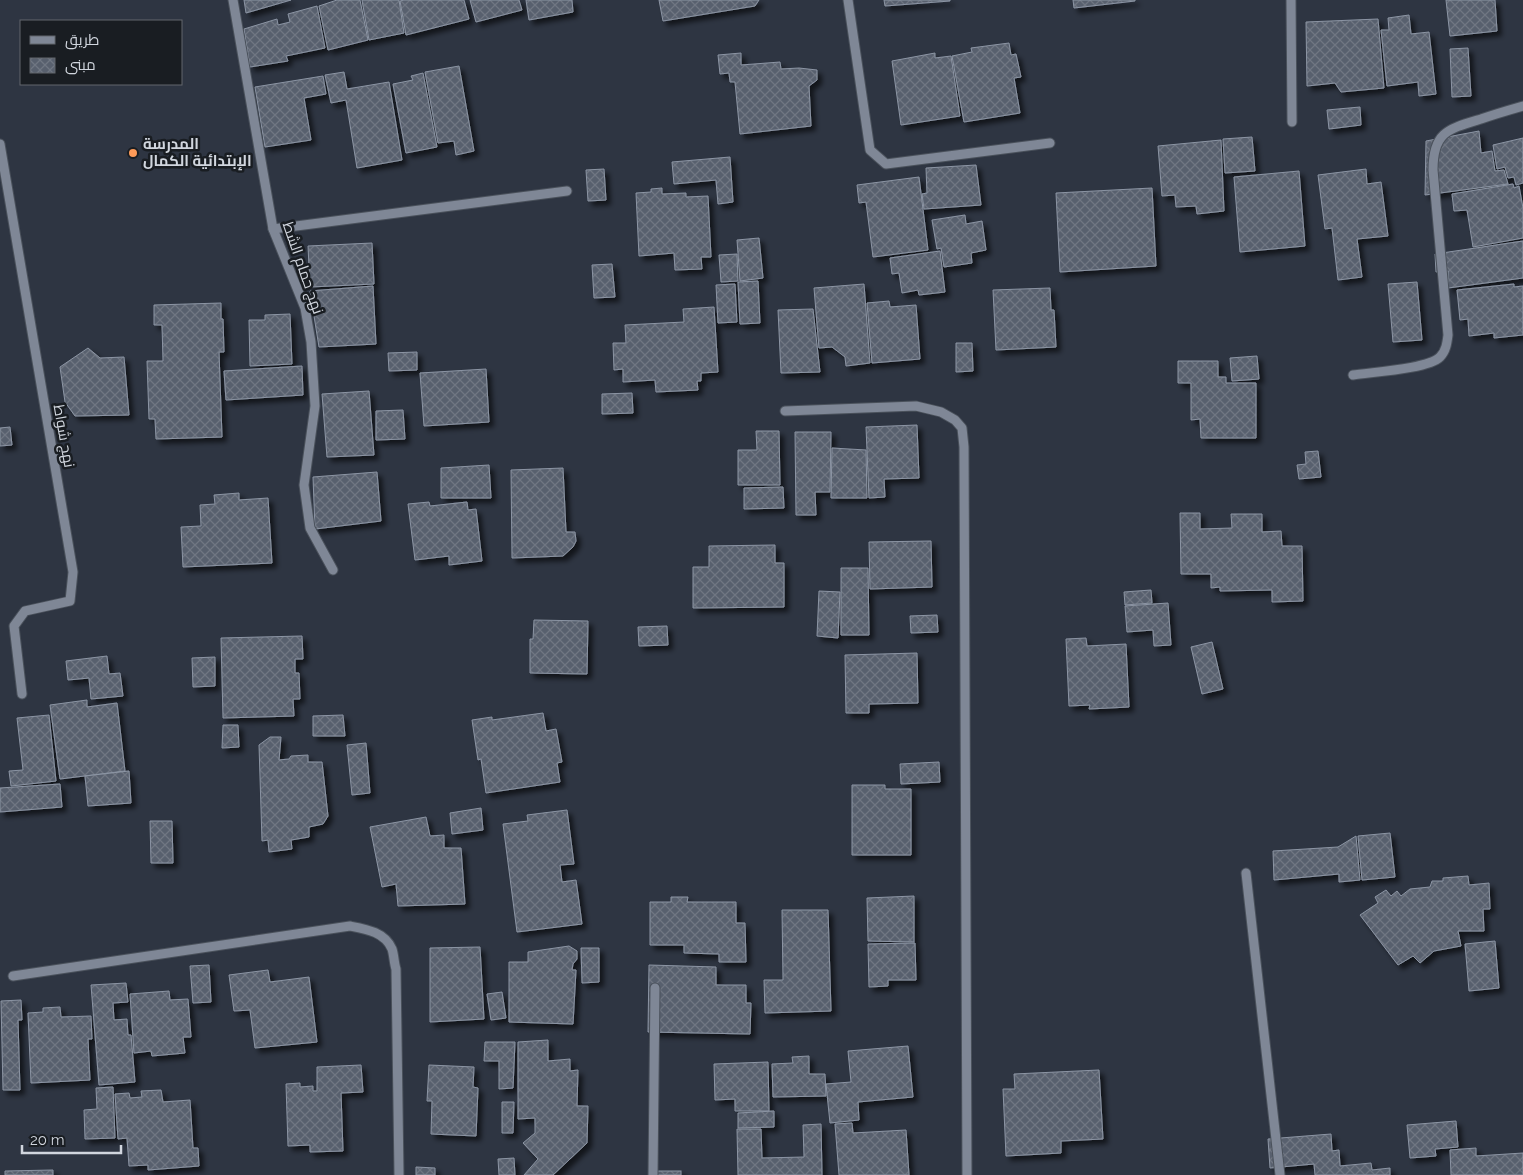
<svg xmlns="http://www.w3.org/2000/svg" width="1523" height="1175" font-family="Raleway,Cairo,sans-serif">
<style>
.building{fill:url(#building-cross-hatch);stroke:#8c95a4;filter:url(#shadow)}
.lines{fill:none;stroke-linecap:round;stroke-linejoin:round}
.minor-casing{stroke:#4a515b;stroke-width:11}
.minor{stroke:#7f8796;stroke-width:9}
.poi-dot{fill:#fe9b59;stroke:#191d22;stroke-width:2}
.labels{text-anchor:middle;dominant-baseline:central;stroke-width:5;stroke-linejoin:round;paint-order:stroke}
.poi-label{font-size:15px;font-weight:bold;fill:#d1d6de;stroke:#191d22;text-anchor:start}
.street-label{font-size:15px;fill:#d1d6de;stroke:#191d22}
</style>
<defs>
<pattern id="building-cross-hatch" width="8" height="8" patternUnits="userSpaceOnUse" patternTransform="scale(1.25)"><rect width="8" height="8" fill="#58606e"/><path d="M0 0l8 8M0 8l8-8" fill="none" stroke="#6f7682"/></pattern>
<filter id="shadow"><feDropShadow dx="4.5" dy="4.5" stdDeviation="2.5" flood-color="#0009"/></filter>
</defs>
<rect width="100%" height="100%" fill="#2e3542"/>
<g class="building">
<path d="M244,0H291L246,13Z"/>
<path d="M337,0H360L368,40L328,50L319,6Z"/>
<path d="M362,0H399L404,33L369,40Z"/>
<path d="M404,0H464L469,19L406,35L400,1Z"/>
<path d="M470,0H519L522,10L476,22Z"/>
<path d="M526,0H572L573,12L529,20Z"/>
<path d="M659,0H759L755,6L663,21Z"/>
<path d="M884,0H950V1L885,6Z"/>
<path d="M1073,0H1135V1L1074,8Z"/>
<path d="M1446,0H1495L1497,31L1450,36Z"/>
<path d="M317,6L325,48L286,56L288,61L250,67L244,29L277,19L278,25L290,22L288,14Z"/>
<path d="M1409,15L1411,34L1429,32L1436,94L1419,96L1418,82L1387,86L1381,30H1389L1388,18Z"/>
<path d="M1378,19L1384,88L1341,92L1335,83L1307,86L1306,22Z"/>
<path d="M1009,43L1011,55L1016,54L1021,77L1014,78L1020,113L964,122L952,56L972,52L971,48Z"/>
<path d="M1468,48L1471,96L1452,97L1450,49Z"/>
<path d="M741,53V65L780,62L781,69L799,68L817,70V80L809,86L811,126L740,134L735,82H730L729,73L720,74L718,55Z"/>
<path d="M935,53V58L951,56L960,116L901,125L892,61Z"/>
<path d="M459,66L474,151L456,155L454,141L438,143L425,72Z"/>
<path d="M344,72L347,89L389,82L402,160L357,168L346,100L331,103L325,75Z"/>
<path d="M423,73L437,147L406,153L393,84L413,80L411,76Z"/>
<path d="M323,76L326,94L304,98L311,140L265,147L255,87Z"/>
<path d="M1360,107L1361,125L1329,129L1327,110Z"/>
<path d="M1479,131L1481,153L1492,151L1495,171L1504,170L1508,184L1425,195L1426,141Z"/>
<path d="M1252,137L1255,171L1225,173L1223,139Z"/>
<path d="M1523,138V183L1516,185L1514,177L1508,178L1505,167L1497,169L1493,145Z"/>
<path d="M1221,140L1224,211L1197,214L1196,206L1176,207L1175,195L1162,196L1158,146Z"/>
<path d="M730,157L733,202L718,204L716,180L674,184L672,162Z"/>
<path d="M976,165L981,205L924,209L922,194L927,193L926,168Z"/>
<path d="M604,169L606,200L588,201L586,170Z"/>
<path d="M1366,169L1367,184L1381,182L1388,236L1357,239L1362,277L1338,280L1332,228L1325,229L1318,175Z"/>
<path d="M1299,171L1305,246L1240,252L1234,177Z"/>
<path d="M919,177L928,250L873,257L866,202L859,203L857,185Z"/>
<path d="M1513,184L1514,188L1519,186L1523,208V238L1473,247L1467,210L1454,211L1452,194Z"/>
<path d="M662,188V194L686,193V197L708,196L711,257H701L702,269L675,270L674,253L639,256L636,193L651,192V189Z"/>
<path d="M1152,188L1156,266L1060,272L1056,193Z"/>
<path d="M965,215L966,224L982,221L986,250L971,253L972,263L944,267L941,248L937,249L932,220Z"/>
<path d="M759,238L763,278L740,281L737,240Z"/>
<path d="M1523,241V278L1448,288V271L1436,272L1435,254Z"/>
<path d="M372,243L374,284L310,287L308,246Z"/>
<path d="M940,251L945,292L919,295L918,290L902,293L899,273L892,274L890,258Z"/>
<path d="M737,254L738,281L721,282L719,255Z"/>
<path d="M612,264L615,297L594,298L592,265Z"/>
<path d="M758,281L760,323L740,324L738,282Z"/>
<path d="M1417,282L1422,340L1393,342L1388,284Z"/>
<path d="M735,284L737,322L718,323L716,285Z"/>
<path d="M864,284L870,363L846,366L845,357L832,347L819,348L814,288Z"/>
<path d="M1514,284V287L1523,286V335L1494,338V333L1469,336L1468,319L1460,320L1457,290Z"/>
<path d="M373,286L376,344L319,347L310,291Z"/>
<path d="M1050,288L1051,310H1054L1056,347L996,350L993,290Z"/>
<path d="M889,301L890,307L916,305L920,359L872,363L867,303Z"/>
<path d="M221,303V319H223L224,352H219L222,437L156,439L155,419H149L147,361H163L162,325H154V305Z"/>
<path d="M714,307L718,372L701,373V381H697L698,390L656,392L655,380L623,382V369L614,370L613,343H626L625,325L684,322L683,309Z"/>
<path d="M813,309L820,372L781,373L778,310Z"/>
<path d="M290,314L292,364L250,366L249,320H265V315Z"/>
<path d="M956,343H972L973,371L956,372Z"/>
<path d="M88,348L100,358L124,357L129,415L75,416L65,402L60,367Z"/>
<path d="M417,352V370L389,371L388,353Z"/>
<path d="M1257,356L1259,379L1232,381L1230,358Z"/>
<path d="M1178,361H1218V377H1226V383H1256V438H1201L1200,419L1191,420V383H1178Z"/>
<path d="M302,366L303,395L226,400L224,371Z"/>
<path d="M486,369L489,422L424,426L420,373Z"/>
<path d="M369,391L374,455L327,457L322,394Z"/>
<path d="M632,393L633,413L602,414V394Z"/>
<path d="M403,410L405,439L376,440V411Z"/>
<path d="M917,425L919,478L884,479L885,497L869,498L866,427Z"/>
<path d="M10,427L12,445L0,446V428Z"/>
<path d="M756,431H779L780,485H738V450H757Z"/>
<path d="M795,432H831L830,492H815L816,515H796Z"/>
<path d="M832,448L866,450L867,498H831Z"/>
<path d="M1318,451L1321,477L1299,479L1297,465L1306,464L1305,452Z"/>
<path d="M489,465L491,498H441V468Z"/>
<path d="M563,468L566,532H575L576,541L573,547L563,556L512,558L511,470Z"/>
<path d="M377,472L381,521L315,529L313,477Z"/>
<path d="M783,487L784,508L744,509V488Z"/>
<path d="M239,493V500L268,498L272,563L183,567L181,527L201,526L200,505L215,504L214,495Z"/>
<path d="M429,502L430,506L467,502L468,510L476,509L482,561L449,565V556L415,560L408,504Z"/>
<path d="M1180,513H1200V529L1232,528L1231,514H1262V532L1281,531L1282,546H1302L1303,601L1272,602V590L1220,591V587L1211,588V574H1181Z"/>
<path d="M931,541L932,587L870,589L869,542Z"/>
<path d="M775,545V563H784V607L693,608V567H709V546Z"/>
<path d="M841,568H868L869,635H841Z"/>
<path d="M1151,590L1152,603L1125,605L1124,592Z"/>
<path d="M819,591L840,592L838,638L817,636Z"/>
<path d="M1168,603L1171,645L1154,646L1153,630L1127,632L1125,606Z"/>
<path d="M937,615L938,632L911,633L910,616Z"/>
<path d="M534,620L588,621L587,674L530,673V639H533Z"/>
<path d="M667,626L668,645L639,646L638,627Z"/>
<path d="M302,636L303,659H295V673H299L300,699H293L294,716L223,718L221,638Z"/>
<path d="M1086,638L1087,646L1126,644L1129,707L1089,709L1090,705L1069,706L1066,639Z"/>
<path d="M1212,642L1223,689L1202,694L1191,647Z"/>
<path d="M917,653L918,703L869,704V713H846L845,655Z"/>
<path d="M107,656L109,674L120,673L123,696L91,699L89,678L68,680L66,661Z"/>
<path d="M215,657V686L193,687L192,658Z"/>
<path d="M87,700V707L117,703L125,771L60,779L50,705Z"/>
<path d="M543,713L546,731L556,729L562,762L557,763L560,782L486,793L481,759L478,760L472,720L492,717V720Z"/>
<path d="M49,715L56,781L11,786L9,771L23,770L17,718Z"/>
<path d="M343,715L345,736H313V716Z"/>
<path d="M223,725H238L239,747L222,748Z"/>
<path d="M270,737H281L279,760L289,759L291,756L308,755V762H322L328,816L323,824L309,827V837L291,840L292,849L269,852L268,840L262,841L259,745Z"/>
<path d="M366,743L370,793L352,795L347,745Z"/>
<path d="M939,762L940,782L901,784L900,764Z"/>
<path d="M129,771L131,803L88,806L85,776Z"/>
<path d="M60,784L62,807L0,812V788Z"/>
<path d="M852,785H885V789H911V855H852Z"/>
<path d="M481,808L483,830L452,834L450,813Z"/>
<path d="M567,810L574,864L560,865L562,882L576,880L582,924L517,932L503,824L528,821L527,815Z"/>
<path d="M426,817L430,836L444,835V848H461L465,904L398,906L396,884L382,887L370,827Z"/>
<path d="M150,821H172L173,863H151Z"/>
<path d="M1390,833L1395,877L1362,880L1358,836Z"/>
<path d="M1356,836L1360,880L1339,882V874L1274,880L1273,851L1338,847Z"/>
<path d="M1468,876L1469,885L1489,883L1490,909H1483L1484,931H1458L1461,946L1434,951L1420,963L1413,956L1398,965L1360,915L1378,903L1375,897L1386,890L1391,896L1397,891L1401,896L1410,889L1430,887L1432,881H1443V878Z"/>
<path d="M914,896V942L868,941L867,898Z"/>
<path d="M671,897H688L687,902H736V923H745L746,962H719V954L684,953V945H650V902H671Z"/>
<path d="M782,910H828L831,1011L765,1013L764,980H783Z"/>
<path d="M1495,941L1499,988L1469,991L1465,944Z"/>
<path d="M915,943L916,980H888V986L869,987L868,944Z"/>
<path d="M569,946L577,951V959L573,964L572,970H576L573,1024L509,1022V962H528V952Z"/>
<path d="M480,947L484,1019L430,1022V948Z"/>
<path d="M581,948H599V982L582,983Z"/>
<path d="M209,965L211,1002L193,1003L190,966Z"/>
<path d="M649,965L716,967V985H746V1003H751L750,1034L648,1032Z"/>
<path d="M268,970L270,982L309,977L317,1042L255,1048L250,1010L234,1011L229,975Z"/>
<path d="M126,983L128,1002L113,1003L114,1020L127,1019L128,1035H131L135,1082L99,1085L91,985Z"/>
<path d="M169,991L170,1000L188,999L191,1037H183L185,1053L152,1056L151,1051L134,1053L130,994Z"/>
<path d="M502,992L506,1018L491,1020L487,994Z"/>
<path d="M21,1000L22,1020H18L20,1090H3L1,1001Z"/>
<path d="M60,1007L61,1017L91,1016L92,1039H88L90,1080L31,1083L28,1013L43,1012V1008Z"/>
<path d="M548,1040V1061L570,1059V1071L578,1070L577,1106H588L587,1143L553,1175H524L538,1159L523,1143L535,1133V1118L518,1119V1042Z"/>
<path d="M485,1042H515L513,1088L499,1089V1061H484Z"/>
<path d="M908,1046L913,1097L858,1102L859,1120L830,1123L826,1084L851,1082L848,1051Z"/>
<path d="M809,1056V1074H825L826,1096L773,1097L772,1064L793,1063L792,1057Z"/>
<path d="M768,1062L769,1111H735V1099L715,1100L714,1064Z"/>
<path d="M361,1065L363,1092L341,1093L343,1151L310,1152V1145L288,1146L286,1084L300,1083V1087L313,1086V1091H317V1067Z"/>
<path d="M429,1065L474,1067L473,1087L478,1088L476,1136L431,1134L432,1101H427Z"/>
<path d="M1099,1070L1103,1139L1061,1141V1153L1006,1156L1003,1089H1015L1014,1074Z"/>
<path d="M113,1087L115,1138L85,1139L84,1110L97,1109L96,1088Z"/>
<path d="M161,1090L163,1102L190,1100L193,1148H198L199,1166L148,1170V1165L129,1166L127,1138L118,1139L115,1094L129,1093L130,1098L142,1097L141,1091Z"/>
<path d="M502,1102H514L513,1133H502Z"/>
<path d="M774,1111V1127L738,1128V1113Z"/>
<path d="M1456,1121L1458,1147L1435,1149L1436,1156L1410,1158L1407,1125Z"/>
<path d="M852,1123L853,1133L906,1130L909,1175H839L835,1124Z"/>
<path d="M821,1124L822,1175H738L737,1129H761L762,1158L804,1157L803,1125Z"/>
<path d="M1331,1134L1332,1151L1339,1150L1340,1166L1371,1163L1372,1170L1390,1168V1175H1315L1314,1164L1270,1168L1268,1139Z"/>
<path d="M1476,1148V1156L1523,1153V1175H1451L1450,1150Z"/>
<path d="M514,1158L515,1175H499L498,1159Z"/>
<path d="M416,1167L435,1168V1175H416Z"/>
<path d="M53,1170V1175H5V1171Z"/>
<rect x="654" y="1171" width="27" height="4"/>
</g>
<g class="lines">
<defs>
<g id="minor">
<path d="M233,0L273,229L305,308L311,342L315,406L304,485L310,528L333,570"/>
<path d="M848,0L870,150L886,164L1050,143"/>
<path d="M1291,0L1292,122"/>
<path d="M0,144L73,572L70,601L25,611L14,626L22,694"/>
<path d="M273,229L567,191"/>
<path d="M1353,375C1372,372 1428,369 1440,357C1446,351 1447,343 1448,335L1433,170C1433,132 1448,129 1481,119C1495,114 1509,110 1523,106"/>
<path d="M785,411L916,406L941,412L955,420L962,428L964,447L967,1175"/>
<path d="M1246,873L1280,1175"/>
<path d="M13,976L350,926C366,929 385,932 392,949C394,955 394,963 396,969L399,1175"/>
<path d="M653,1175L655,988"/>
</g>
</defs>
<use href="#minor" class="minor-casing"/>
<use href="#minor" class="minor"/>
</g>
<circle class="poi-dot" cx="133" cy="153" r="5"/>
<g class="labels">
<g class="poi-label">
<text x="143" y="144">المدرسة<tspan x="143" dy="17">الإبتدائية الكمال</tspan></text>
</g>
<g class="street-label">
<text transform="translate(303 268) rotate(71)">نهج حمام الشط</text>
<text transform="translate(64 436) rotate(80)">نهج شواط</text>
</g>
</g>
<rect x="20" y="20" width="162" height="65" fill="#191d22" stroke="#63676d"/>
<rect x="30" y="36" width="25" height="8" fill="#7f8796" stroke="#63676d"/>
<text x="65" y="45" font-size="15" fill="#d1d6de">طريق</text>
<rect x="30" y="58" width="25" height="15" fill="url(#building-cross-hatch)" stroke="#63676d"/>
<text x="65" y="70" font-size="15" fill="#d1d6de">مبنى</text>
<path d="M22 1145v8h99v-8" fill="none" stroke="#d1d6de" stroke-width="2.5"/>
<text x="30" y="1145" font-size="15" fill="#d1d6de" stroke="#191d22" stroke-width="4" paint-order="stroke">20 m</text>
</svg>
